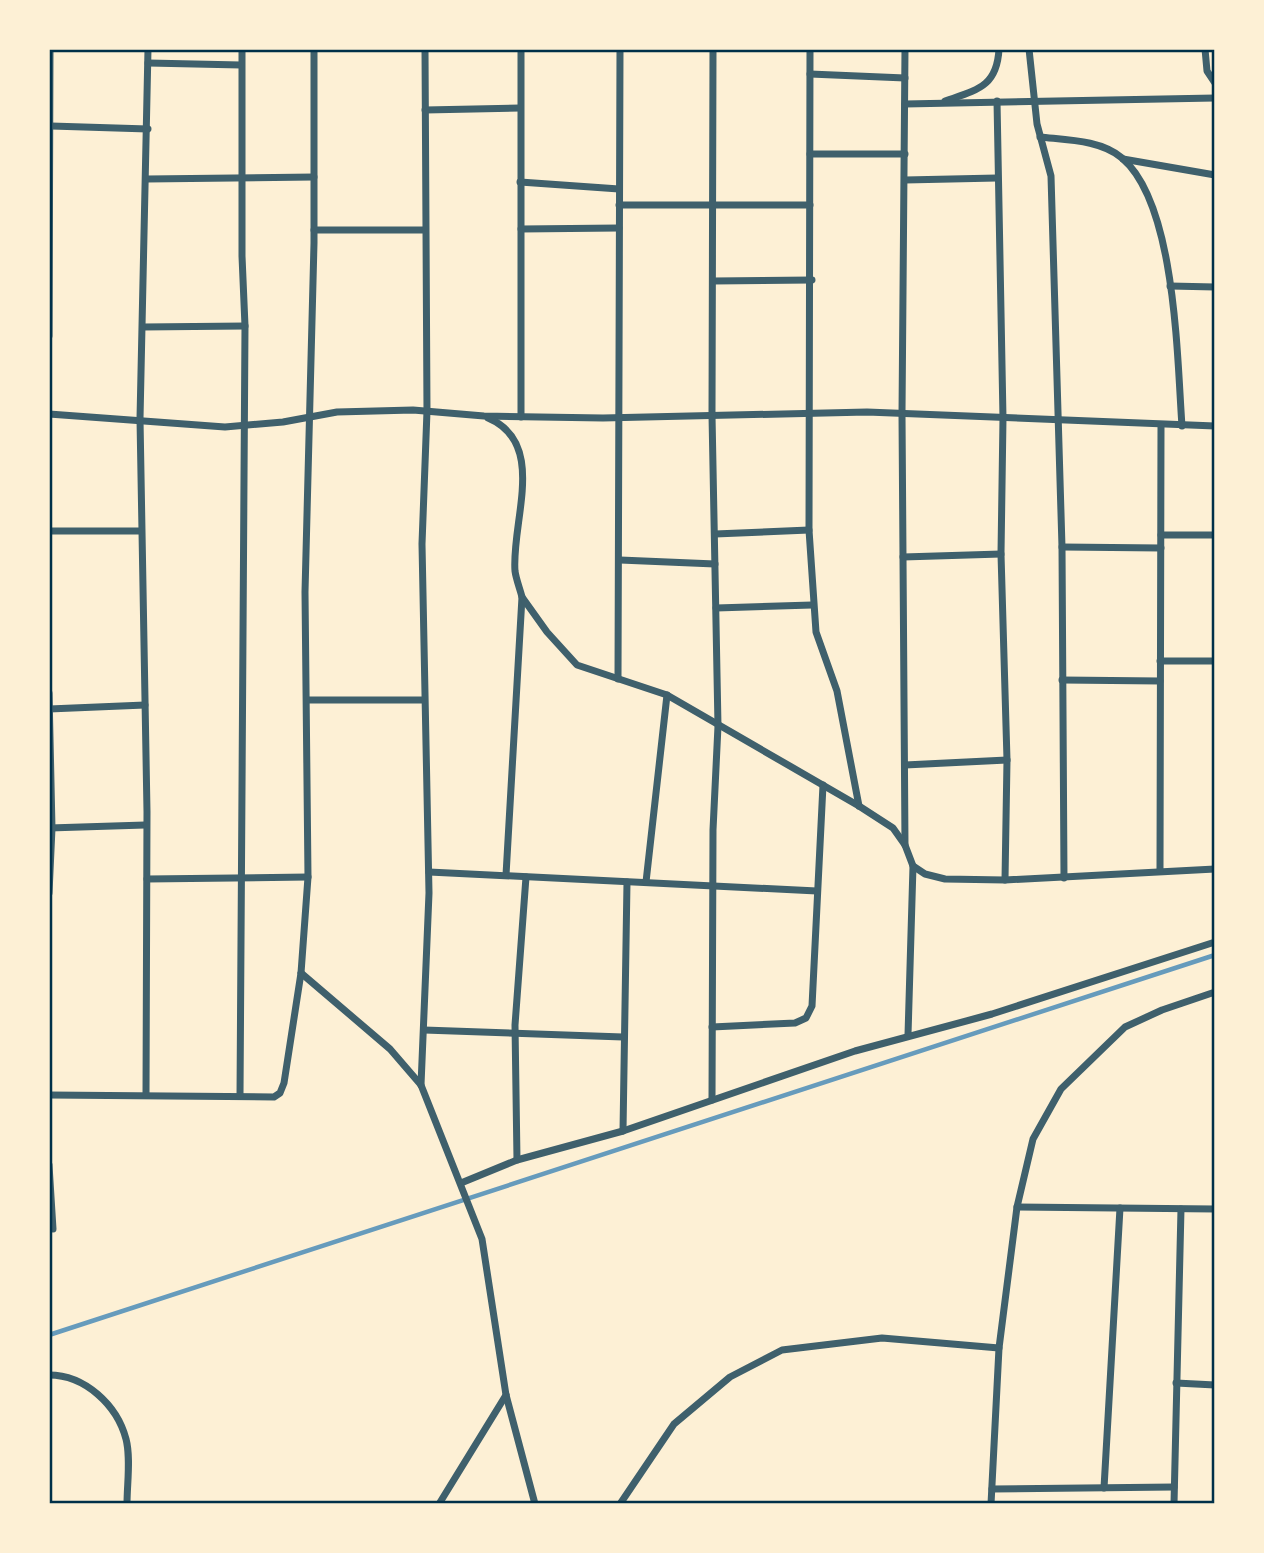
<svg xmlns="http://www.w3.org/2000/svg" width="1264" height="1553" font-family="Mulish,sans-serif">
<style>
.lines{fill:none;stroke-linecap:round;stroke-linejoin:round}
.stream{stroke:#669bbc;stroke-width:4.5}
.minor{stroke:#3f606c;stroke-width:7}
.neatline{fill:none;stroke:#003049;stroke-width:2.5}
</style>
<rect width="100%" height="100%" fill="#fdf0d5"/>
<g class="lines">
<path class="stream" d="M49,1335L1215,955"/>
<g class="minor">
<path d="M810,49L809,530L816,632L837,691L859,806"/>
<path d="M905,49L902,414L905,845"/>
<path d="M1029,49L1037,124L1051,176L1062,547L1064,878"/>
<path d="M1205,49L1207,71L1215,83"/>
<path d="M148,63L241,65"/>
<path d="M810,74L905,78"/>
<path d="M945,101C977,90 997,87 999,49"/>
<path d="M997,101L1003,418L1001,554L1007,760L1005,880"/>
<path d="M905,104L1215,98"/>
<path d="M425,110L520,108"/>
<path d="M51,126L148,129"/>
<path d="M1040,137C1067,140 1101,140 1122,158C1176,204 1177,358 1182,426"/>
<path d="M810,154H905"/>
<path d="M1123,159L1215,175"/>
<path d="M147,179L314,177"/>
<path d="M905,180L997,178"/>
<path d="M520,182L619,189"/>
<path d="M619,205H810"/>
<path d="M521,229L619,228"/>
<path d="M314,230H425"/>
<path d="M713,281L812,280"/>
<path d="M1170,286L1215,287"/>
<path d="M143,327L245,326"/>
<path d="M49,336L50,49"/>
<path d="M49,414L225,427L283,422L337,412L413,410L484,416L603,418L867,412L1215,426"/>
<path d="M521,417V49"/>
<path d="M488,418C548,443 511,522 515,571C516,579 520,589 522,597L506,875"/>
<path d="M49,531H141"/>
<path d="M715,534L809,530"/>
<path d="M1161,535H1215"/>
<path d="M1062,547L1161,548"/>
<path d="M903,557L1001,554"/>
<path d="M620,560L715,564"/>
<path d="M522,597L547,632L577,665L667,695L859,806L893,828L905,845L913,866L925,874L945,879L1005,880L1215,869"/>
<path d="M716,608L812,605"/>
<path d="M1160,661H1215"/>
<path d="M618,679L620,49"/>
<path d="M1062,680L1160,681"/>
<path d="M49,693L52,828L49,893"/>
<path d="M308,700H424"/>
<path d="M49,709L145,705"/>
<path d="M905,765L1007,760"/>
<path d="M49,828L145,825"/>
<path d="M1160,870L1161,426"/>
<path d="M429,872L817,891"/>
<path d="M147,879L308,877"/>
<path d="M646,882L667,695"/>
<path d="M301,973L390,1049L421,1085L482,1239L506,1395L535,1504"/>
<path d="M712,1027L795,1023L806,1018L812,1006L823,785"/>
<path d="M424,1030L623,1037"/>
<path d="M908,1035L913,866"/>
<path d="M421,1085L429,893L422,544L427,411L425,49"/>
<path d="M49,1095L274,1097L280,1093L284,1083L301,973L308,877L305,592L314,243V49"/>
<path d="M146,1095L147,812L140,419L148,49"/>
<path d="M240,1096L245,326L242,256V49"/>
<path d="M712,1100L713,830L718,726L712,415L713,49"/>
<path d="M623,1131L627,882"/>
<path d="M517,1160L515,1025L526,877"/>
<path d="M49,1165L53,1229"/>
<path d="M461,1183L517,1160L623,1131L855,1051L992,1014L1215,942"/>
<path d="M1017,1207L1215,1209"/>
<path d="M49,1375C85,1375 117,1405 126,1439C131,1458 127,1484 127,1504"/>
<path d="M1176,1383L1215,1385"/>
<path d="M1104,1488L1120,1208"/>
<path d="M992,1489L1174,1487"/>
<path d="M439,1504L506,1395"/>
<path d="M620,1504L674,1424L730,1377L782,1350L882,1338L999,1348"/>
<path d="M991,1504L999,1348L1017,1207L1033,1139L1061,1089L1125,1027L1162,1010L1215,992"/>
<path d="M1174,1504L1181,1209"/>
</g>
</g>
<rect width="1264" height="1553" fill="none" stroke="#fdf0d5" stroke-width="102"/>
<rect x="51" y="51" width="1162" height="1451" class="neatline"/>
</svg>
